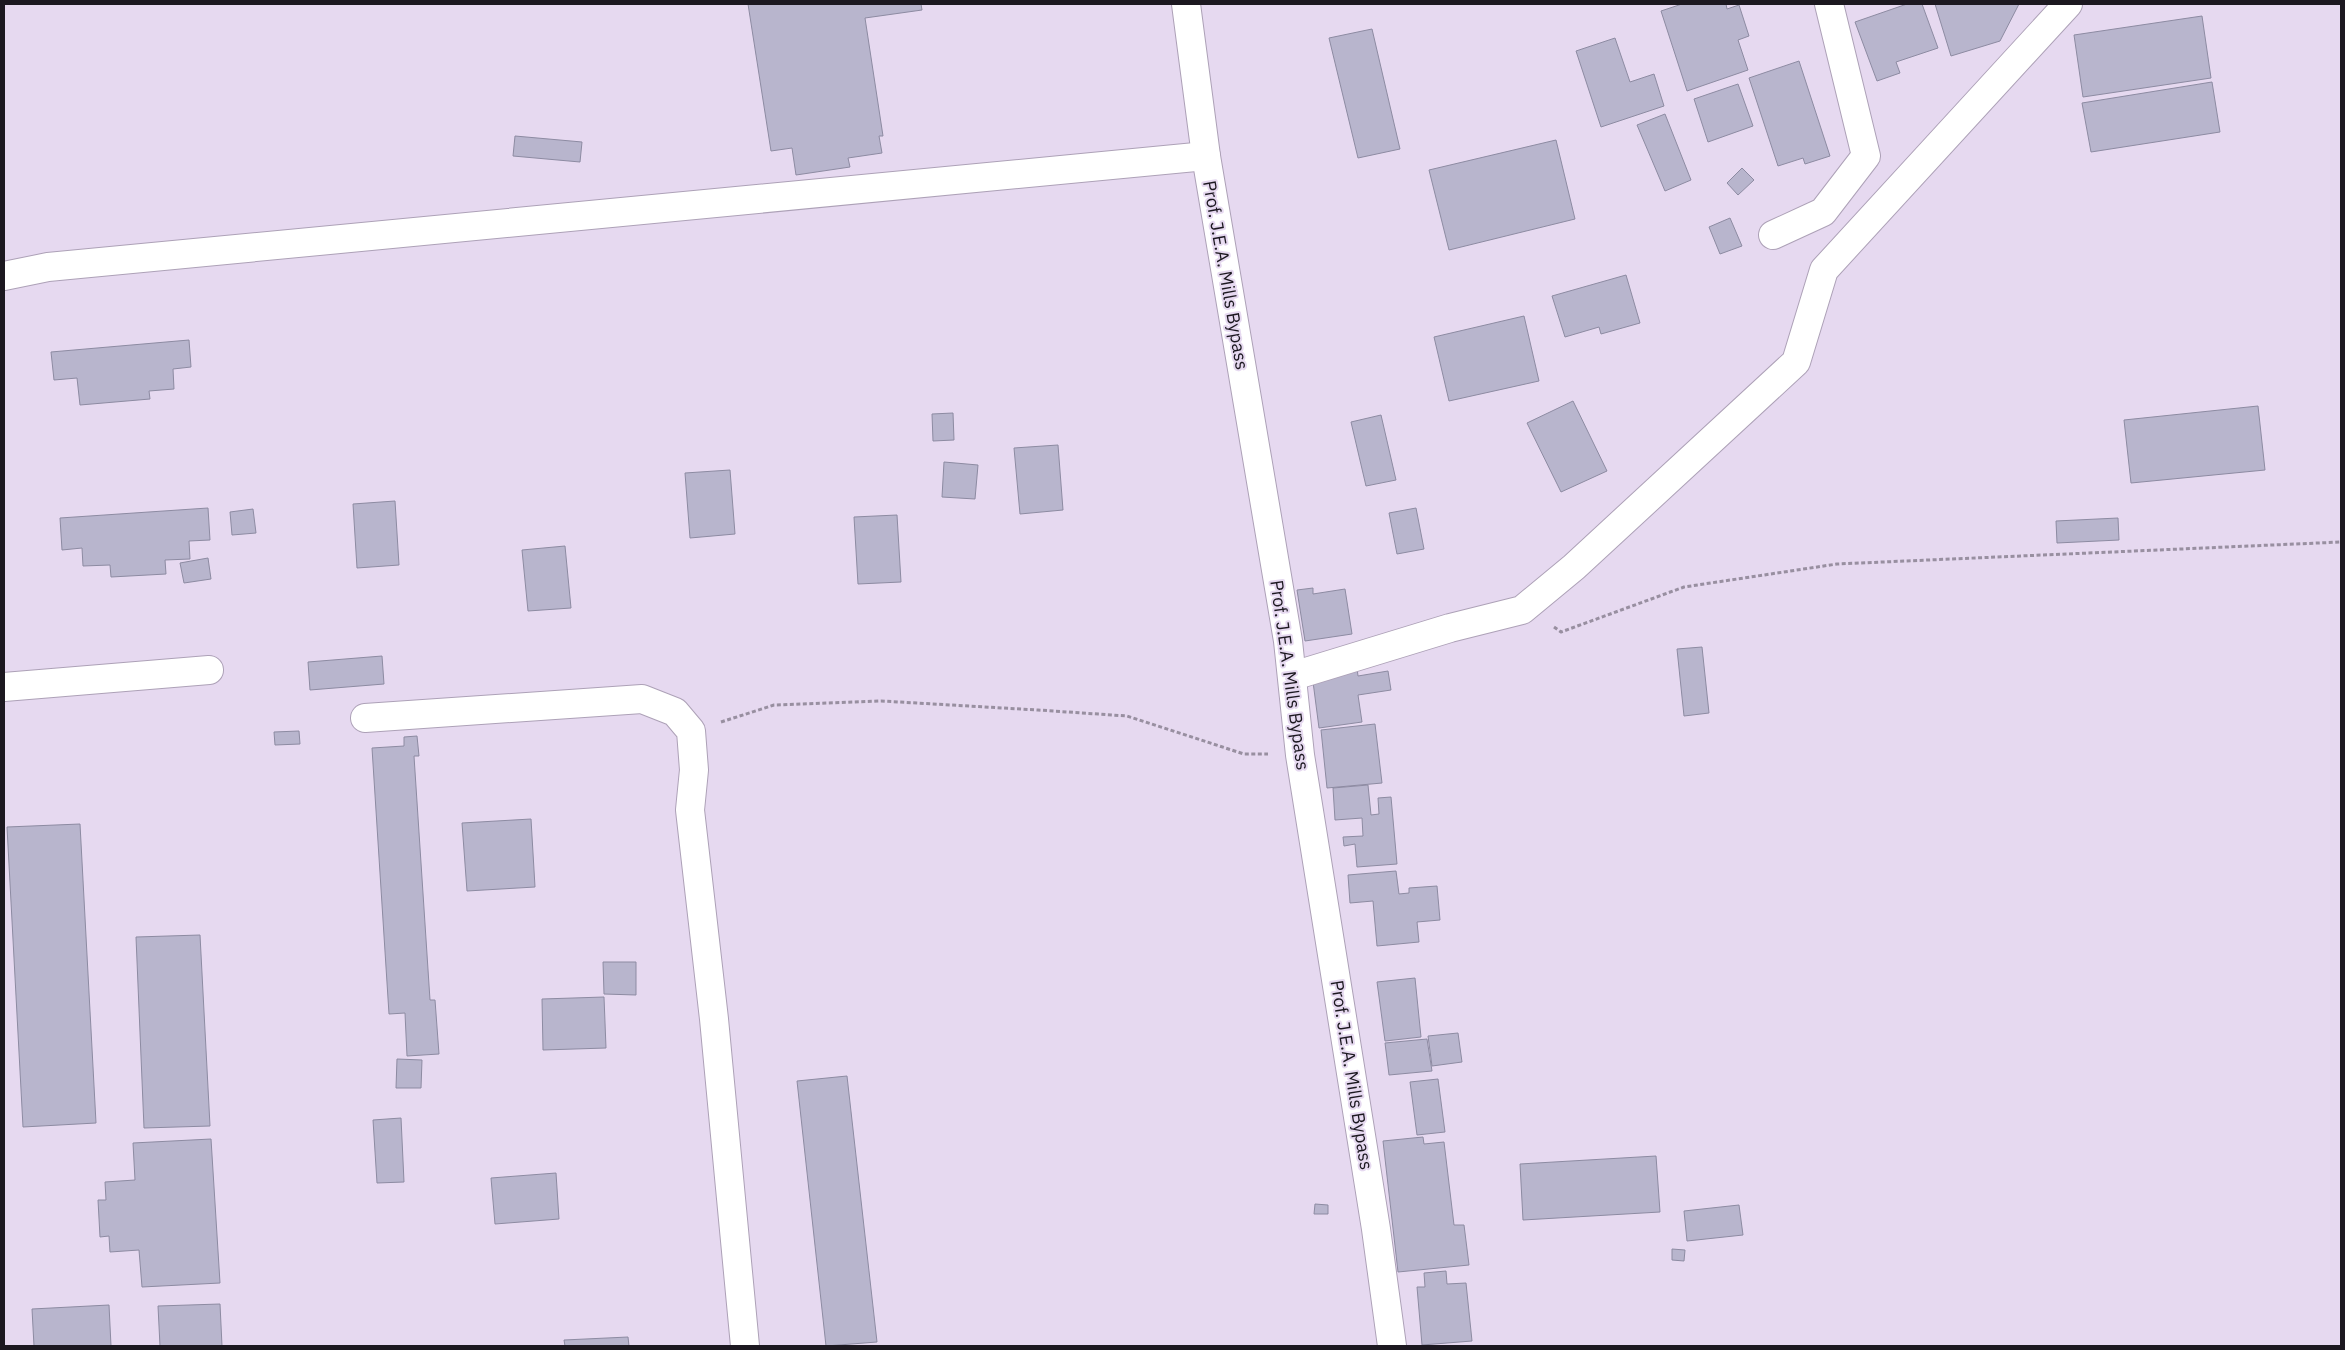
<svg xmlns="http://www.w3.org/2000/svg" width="2345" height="1350" font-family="'IBM Plex Sans',sans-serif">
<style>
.building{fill:#b8b5cd;stroke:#8d8ba2}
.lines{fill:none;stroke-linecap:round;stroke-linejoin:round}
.minor-casing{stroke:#ada1b7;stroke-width:30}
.path{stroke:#988fa0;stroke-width:3;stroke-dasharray:4 2.5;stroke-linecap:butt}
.minor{stroke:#fff;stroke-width:28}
.labels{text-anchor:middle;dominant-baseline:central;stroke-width:4;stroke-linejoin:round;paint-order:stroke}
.street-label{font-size:18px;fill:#1c1820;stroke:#e6d9f0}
</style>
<rect width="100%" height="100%" fill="#e6d9f0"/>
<g class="building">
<path d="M748,4H921L922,10L865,18L883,136H879L882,153L848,158L850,167L796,175L792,148L771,151Z"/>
<path d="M1682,4H1726L1727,9L1739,5L1749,36L1738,40L1748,70L1687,91L1661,11Z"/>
<path d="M1907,4H1922L1938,48L1896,62L1900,73L1877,81L1855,22Z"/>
<path d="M1935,4H2019L2000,41L1951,56Z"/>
<path d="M2202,16L2211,78L2083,97L2074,35Z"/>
<path d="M1372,29L1400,149L1358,158L1329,38Z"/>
<path d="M1615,38L1630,82L1654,74L1664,106L1601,127L1576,51Z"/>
<path d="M1799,61L1830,156L1805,164L1803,158L1778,166L1749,78Z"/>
<path d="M2212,82L2220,132L2091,152L2082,103Z"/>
<path d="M1738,84L1753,126L1708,142L1694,99Z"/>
<path d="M1665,114L1691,180L1665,191L1637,125Z"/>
<path d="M515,136L582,142L580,162L513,156Z"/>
<path d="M1556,140L1575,219L1449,250L1429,170Z"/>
<path d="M1742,168L1754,180L1738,195L1727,183Z"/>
<path d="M1730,218L1742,246L1720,254L1709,227Z"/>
<path d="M1626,275L1640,323L1601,334L1599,327L1565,337L1552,296Z"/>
<path d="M1524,316L1539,381L1449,401L1434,337Z"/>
<path d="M189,340L191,367L173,369L174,389L149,391L150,399L80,405L77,378L54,380L51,352Z"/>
<path d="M1573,401L1607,471L1561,492L1527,423Z"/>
<path d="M2258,406L2265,470L2131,483L2124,420Z"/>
<path d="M953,413L954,440L933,441L932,414Z"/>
<path d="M1381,415L1396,480L1366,486L1351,422Z"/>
<path d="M1058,445L1063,510L1020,514L1014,448Z"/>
<path d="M944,462L978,465L975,499L942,497Z"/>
<path d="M730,470L735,534L690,538L685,473Z"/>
<path d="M395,501L399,565L357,568L353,504Z"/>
<path d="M208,508L210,540L189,541L190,559L165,560L166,574L111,577L110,565L83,566L82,548L62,550L60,518Z"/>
<path d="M1416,508L1424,549L1397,554L1389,513Z"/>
<path d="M253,509L256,533L232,535L230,512Z"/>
<path d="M897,515L901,582L858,584L854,517Z"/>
<path d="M2118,518L2119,540L2057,543L2056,521Z"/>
<path d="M565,546L571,608L528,611L522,550Z"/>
<path d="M208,558L211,579L184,583L180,563Z"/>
<path d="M1313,588V594L1345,589L1352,634L1305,641L1297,590Z"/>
<path d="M1702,647L1709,713L1684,716L1677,649Z"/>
<path d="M382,656L384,684L310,690L308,662Z"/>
<path d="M1357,668L1358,676L1388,671L1391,690L1358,695L1362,722L1319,728L1312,674Z"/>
<path d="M1375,724L1382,783L1327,788L1321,730Z"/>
<path d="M299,731L300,744L275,745L274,732Z"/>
<path d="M417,736L419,756H414L430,1000H435L439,1054L407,1056L405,1013L389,1014L372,748L404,746V737Z"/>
<path d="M1368,785L1371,815L1379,814L1378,798L1391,797L1397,864L1357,867L1355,844L1344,846L1343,837L1363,836L1362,818L1335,820L1333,788Z"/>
<path d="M531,819L535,887L467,891L462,823Z"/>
<path d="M80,824L96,1123L23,1127L7,827Z"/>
<path d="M1396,871L1399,894L1409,893V888L1437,886L1440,920L1417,922L1419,942L1377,946L1373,901L1350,903L1348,875Z"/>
<path d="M200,935L210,1126L144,1128L136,937Z"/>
<path d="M603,962H636V995L604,994Z"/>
<path d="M1415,978L1421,1037L1385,1041L1377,982Z"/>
<path d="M604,997L606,1048L543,1050L542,999Z"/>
<path d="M1458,1033L1462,1062L1432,1066L1428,1036Z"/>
<path d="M1427,1039L1432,1071L1389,1075L1385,1043Z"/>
<path d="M397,1059L422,1060L421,1088H396Z"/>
<path d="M847,1076L877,1342L826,1346L797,1081Z"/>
<path d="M1438,1079L1445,1132L1417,1135L1410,1082Z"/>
<path d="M401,1118L404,1182L377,1183L373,1120Z"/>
<path d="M1423,1137L1424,1144L1444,1142L1454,1225H1464L1469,1265L1398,1272L1383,1141Z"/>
<path d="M211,1139L220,1283L142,1287L139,1250L110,1252L109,1236L100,1237L98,1200H106L105,1182L135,1180L133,1143Z"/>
<path d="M1656,1156L1660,1212L1523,1220L1520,1164Z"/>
<path d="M556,1173L559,1219L495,1224L491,1178Z"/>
<path d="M1315,1204L1328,1205V1214H1314Z"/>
<path d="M1739,1205L1743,1235L1687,1241L1684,1211Z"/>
<path d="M1672,1249L1685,1250L1684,1261L1672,1260Z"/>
<path d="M1446,1271L1447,1284L1466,1283L1472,1341L1422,1345L1417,1287H1425L1424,1273Z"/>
<path d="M220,1304L222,1346H160L158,1306Z"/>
<path d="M109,1305L111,1346H34L32,1309Z"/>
<path d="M628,1337L629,1346H565L564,1340Z"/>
</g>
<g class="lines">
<defs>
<g id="minor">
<path d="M1186,4L1206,156L1288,641L1300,755L1376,1229L1392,1346"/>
<path d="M1773,235L1823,212L1866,156L1829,4"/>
<path d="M4,276L48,267L1206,156"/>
<path d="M1293,676L1450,628L1522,610L1574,567L1796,362L1824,270L2068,4"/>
<path d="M4,687L209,670"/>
<path d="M365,718L642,699L675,712L691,731L694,770L690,810L714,1019L745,1346"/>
</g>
</defs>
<use href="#minor" class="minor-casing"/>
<g class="path">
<path d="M1554,627L1561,632L1684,587L1837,564L2341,542"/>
<path d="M721,722L774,705L881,701L1038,710L1127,716L1244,754H1268"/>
</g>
<use href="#minor" class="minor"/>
</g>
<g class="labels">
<g class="street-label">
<text transform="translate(1226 275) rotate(80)">Prof. J.E.A. Mills Bypass</text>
<text transform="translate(1290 675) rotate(82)">Prof. J.E.A. Mills Bypass</text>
<text transform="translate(1352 1075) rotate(81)">Prof. J.E.A. Mills Bypass</text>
</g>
</g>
<rect width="2345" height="1350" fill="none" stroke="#1c1820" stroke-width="10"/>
</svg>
